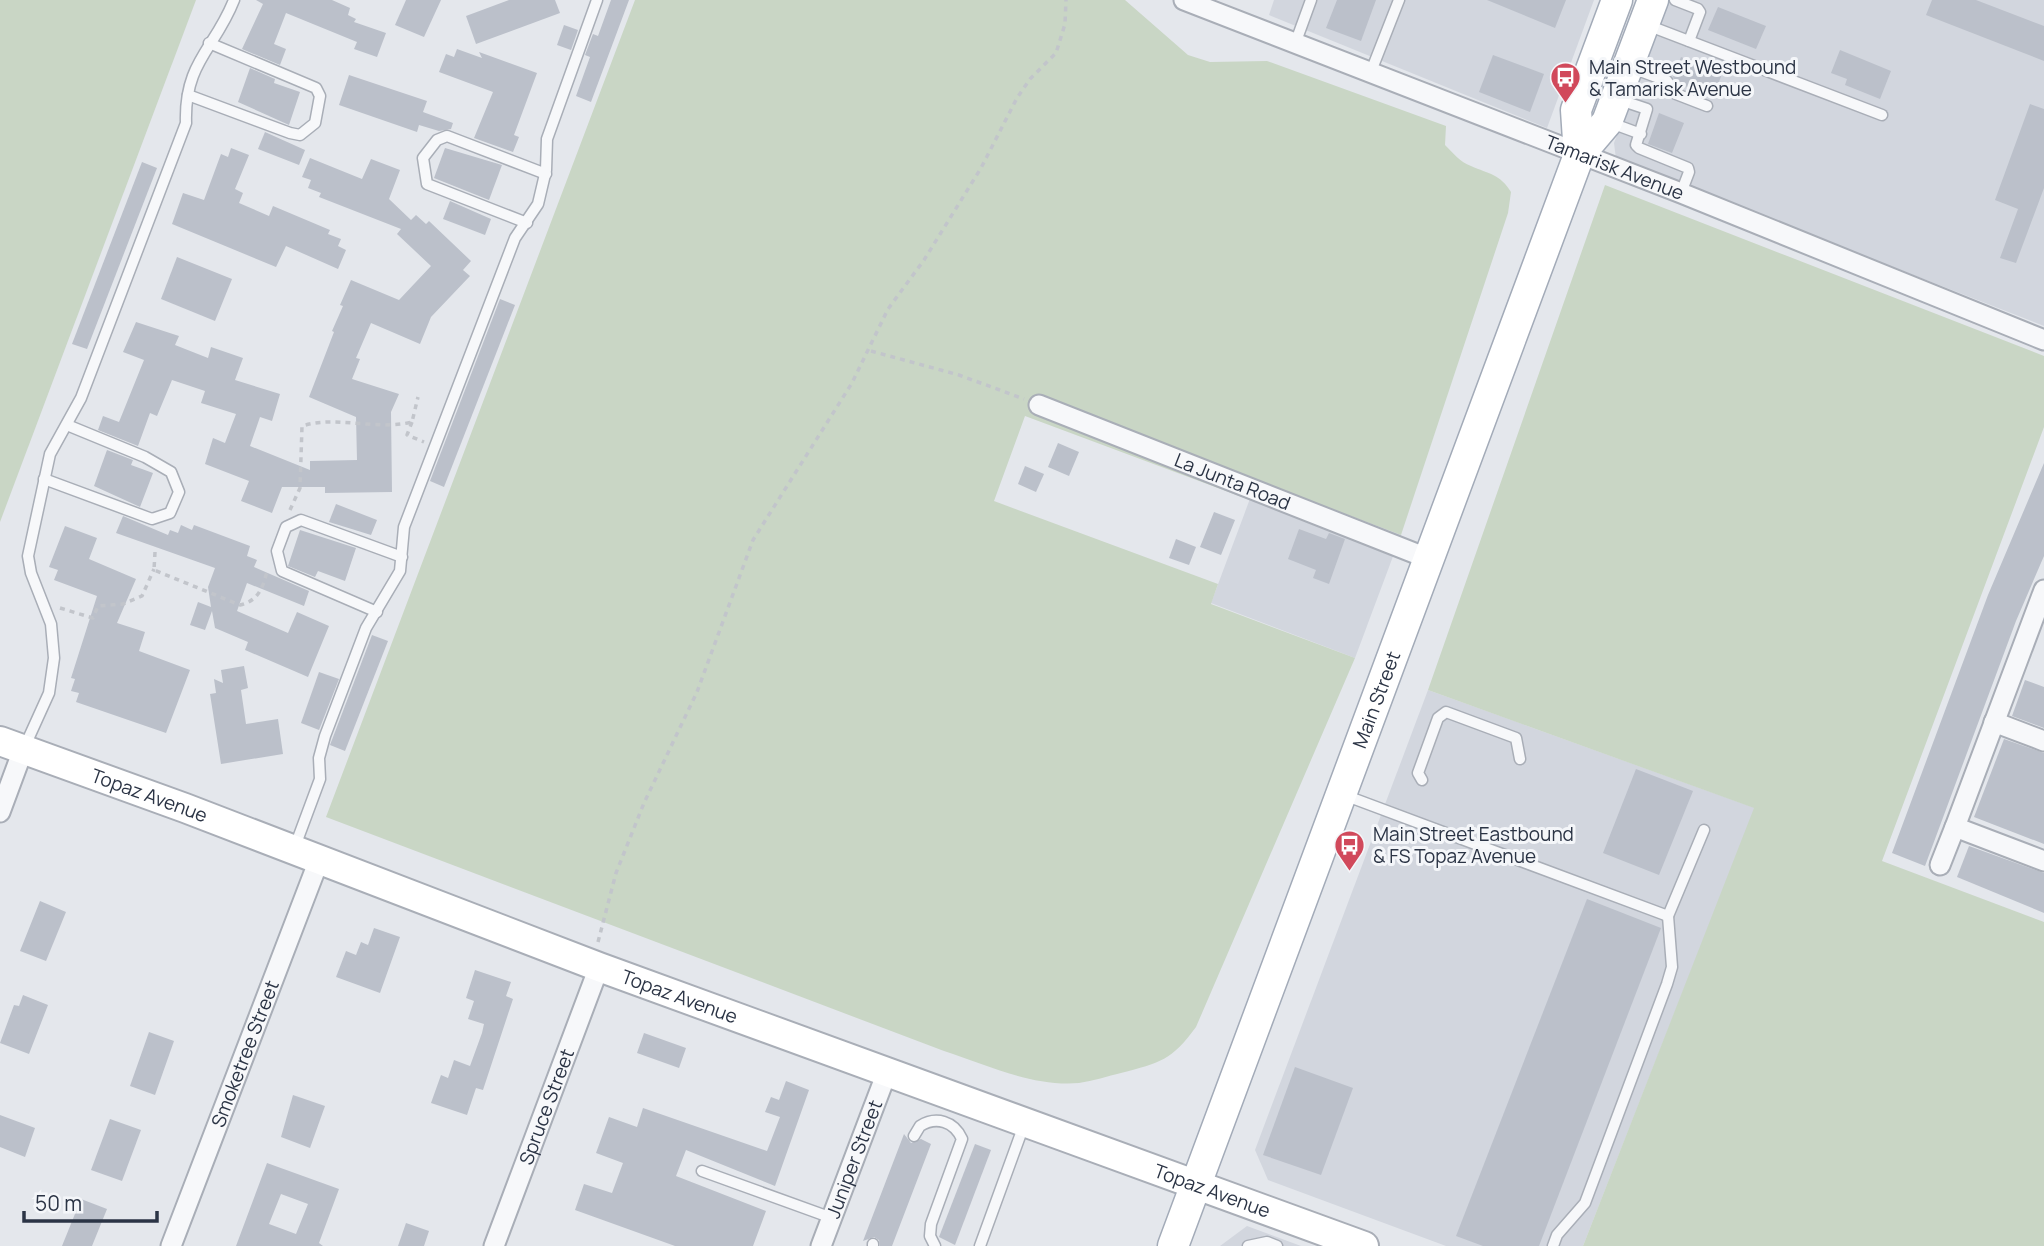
<svg xmlns="http://www.w3.org/2000/svg" width="2044" height="1246" font-family="Manrope,sans-serif">
<style>
.built{fill:#d2d6de}
.green{fill:#c9d6c5}
.building{fill:#bbc0ca;fill-rule:evenodd}
.lines{fill:none;stroke-linecap:round;stroke-linejoin:round}
.lane-casing{stroke:#a9aeb7;stroke-width:13}
.street-casing{stroke:#a9aeb7;stroke-width:23}
.secondary-casing{stroke:#a9aeb7;stroke-width:32}
.primary-casing{stroke:#a3abb8;stroke-width:33}
.path{stroke:#c2c5cb;stroke-width:3.5;stroke-dasharray:5 5;stroke-linecap:butt}
.lane{stroke:#f7f8fa;stroke-width:10}
.street{stroke:#f7f8fa;stroke-width:19}
.secondary{stroke:#fff;stroke-width:28}
.primary{stroke:#fff;stroke-width:30}
.labels{text-anchor:middle;dominant-baseline:central;stroke-width:6;stroke-linejoin:round;paint-order:stroke}
.poi-label{font-size:19px;fill:#2b3445;stroke:#f4f6f9;text-anchor:start}
.street-label{font-size:19px;fill:#2b3445;stroke:#f4f6f9}
</style>
<rect width="100%" height="100%" fill="#e4e7ec"/>
<g class="built">
<path d="M1274,0H1594L1547,128L1269,15Z"/>
<path d="M1669,0H2044V326L1616,159L1614,143Z"/>
<path d="M1257,480L1401,535L1355,658L1211,603Z"/>
<path d="M1428,690L1755,808L1583,1246H1446L1268,1180L1255,1150Z"/>
<path d="M1247,1226L1301,1246H1220Z"/>
</g>
<g class="green">
<path d="M0,0H196L0,522Z"/>
<path d="M635,0H1125L1188,55L1210,62L1267,61L1446,126L1445,145C1453,153 1460,162 1471,166C1489,174 1500,174 1511,192L1508,213L1401,535L1258,481L1250,500L1025,416L994,501L1218,584L1211,604L1355,658L1196,1027C1172,1060 1160,1063 1121,1073C1108,1076 1093,1081 1079,1083C1033,1087 987,1065 944,1051L326,817Z"/>
<path d="M1605,185L2044,356V427L1882,861L2044,922V1246H1583L1754,808L1428,690Z"/>
</g>
<g class="building">
<path d="M256,0H332L350,8L348,15L356,19L354,22L386,33L377,57L354,49L357,42L286,13L274,44L286,49L280,65L242,49L263,4Z"/>
<path d="M406,0H441L424,37L395,25Z"/>
<path d="M509,0H555L560,13L476,44L466,16Z"/>
<path d="M611,0H629L591,102L576,96L590,57L585,55L593,34L598,36Z"/>
<path d="M1337,0H1376L1361,41L1326,28Z"/>
<path d="M1487,0H1566L1555,28Z"/>
<path d="M1932,0H1976L2044,26V61L1926,15Z"/>
<path d="M1718,7L1766,26L1756,49L1708,30Z"/>
<path d="M564,25L578,30L571,50L557,45Z"/>
<path d="M457,49L482,58L479,52L537,73L514,135L519,137L513,152L474,138L493,92L439,72L446,54L454,57Z"/>
<path d="M1840,50L1891,71L1880,99L1845,85L1847,79L1831,73Z"/>
<path d="M1493,55L1544,74L1530,112L1479,92Z"/>
<path d="M1681,57L1722,74L1713,97L1677,83L1673,77Z"/>
<path d="M250,68L275,79L274,83L300,92L289,125L238,102Z"/>
<path d="M349,75L427,101L423,112L453,123L451,129L439,131L419,125L417,132L339,105Z"/>
<path d="M2030,104L2044,109V188L2016,263L2000,258L2018,209L1995,200Z"/>
<path d="M1659,113L1684,123L1672,153L1648,144Z"/>
<path d="M265,132L305,150L299,165L258,149Z"/>
<path d="M231,148L249,155L235,189L243,193L239,203L269,216L273,206L330,230L328,234L341,239L338,246L346,250L338,269L286,246L276,267L172,224L183,193L204,200L221,154L228,157Z"/>
<path d="M445,148L502,165L489,200L434,178Z"/>
<path d="M310,158L362,179L371,159L400,170L389,199L411,220L416,215L426,224L429,221L471,261L463,270L470,276L431,317L420,344L371,323L356,358L360,359L352,379L399,394L391,412L392,492L325,493V487H282L272,513L241,501L249,481L205,464L213,438L225,443L236,414L201,403L205,391L172,380L157,416L150,413L138,446L98,430L103,416L119,422L144,360L123,352L136,322L179,336L175,345L208,358L211,347L243,358L235,380L280,394L272,421L260,417L250,446L310,470V461L357,460L356,417L309,397L334,332L332,331L343,306L340,305L351,280L399,300L431,266L397,234L401,229L319,197L321,193L308,188L311,180L302,177Z"/>
<path d="M142,162L157,168L87,349L72,344Z"/>
<path d="M450,201L491,219L485,235L443,219Z"/>
<path d="M177,257L232,279L215,321L161,299Z"/>
<path d="M500,299L515,305L444,487L430,481Z"/>
<path d="M1058,443L1079,452L1069,476L1048,467Z"/>
<path d="M107,450L133,460L131,465L153,473L140,507L94,486Z"/>
<path d="M2044,463V556L2016,621L1925,866L1892,853L1988,595Z"/>
<path d="M1025,466L1044,474L1036,492L1018,484Z"/>
<path d="M336,504L377,520L371,535L329,522Z"/>
<path d="M1214,512L1235,520L1221,555L1200,547Z"/>
<path d="M123,516L168,535L170,530L178,533L181,525L192,530L194,525L250,546L247,556L257,560L254,567L309,591L304,606L247,583L237,611L288,633L297,612L329,626L308,677L245,650L248,642L215,628L212,611L205,630L190,625L198,602L211,607L208,587L215,568L116,533Z"/>
<path d="M65,526L97,538L89,559L136,579L117,623L145,632L139,651L190,670L166,733L76,702L79,693L71,691L75,679L71,678L97,596L54,580L58,570L49,567Z"/>
<path d="M1299,529L1326,539L1329,533L1345,539L1329,584L1313,578L1316,570L1288,559Z"/>
<path d="M300,530L356,548L345,581L318,571L315,577L288,566Z"/>
<path d="M1176,539L1196,547L1189,565L1169,558Z"/>
<path d="M372,635L388,641L345,751L330,745Z"/>
<path d="M244,666L248,688L241,690L246,724L278,719L283,754L221,764L210,694L216,693L214,679L223,683L221,670Z"/>
<path d="M319,672L339,679L319,730L301,723Z"/>
<path d="M2025,680L2044,687V728L2012,716Z"/>
<path d="M2004,739L2044,753V844L1974,817Z"/>
<path d="M1636,769L1693,791L1659,875L1603,853Z"/>
<path d="M1969,846L2044,873V913L1957,877Z"/>
<path d="M1587,899L1661,928L1539,1246H1483L1456,1236Z"/>
<path d="M40,901L66,912L46,961L20,951Z"/>
<path d="M374,928L400,937L380,993L336,977L346,951L356,955L361,942L368,945Z"/>
<path d="M475,970L511,982L506,996L513,999L483,1090L476,1088L467,1115L431,1103L441,1075L448,1078L454,1060L470,1066L482,1033L484,1024L468,1019L474,1001L466,998Z"/>
<path d="M23,995L48,1005L29,1054L0,1043L14,1005L19,1006Z"/>
<path d="M149,1032L174,1041L155,1095L130,1086Z"/>
<path d="M644,1033L686,1048L679,1068L637,1053Z"/>
<path d="M1295,1067L1353,1088L1321,1175L1263,1155Z"/>
<path d="M786,1081L809,1090L775,1186L686,1150L676,1176L766,1211L753,1246H675L575,1210L584,1184L612,1193L623,1163L596,1153L609,1117L637,1127L643,1108L767,1151L780,1117L765,1112L771,1097L779,1100Z"/>
<path d="M293,1095L325,1106L310,1148L281,1137Z"/>
<path d="M0,1115L35,1128L25,1157L0,1147Z"/>
<path d="M110,1119L141,1130L122,1181L91,1170Z"/>
<path d="M904,1134L911,1143L921,1139L931,1144L892,1246H880L879,1240L874,1237L863,1241Z"/>
<path d="M975,1144L991,1150L955,1245L939,1237Z"/>
<path d="M267,1163L339,1189L319,1243L323,1246H236ZM281,1194L308,1204L296,1234L269,1224Z"/>
<path d="M81,1199L107,1209L92,1246H62Z"/>
<path d="M406,1223L429,1231L424,1246H398Z"/>
</g>
<g class="lines">
<defs>
<g id="lane">
<path d="M1675,0L1698,9L1700,12L1689,41"/>
<path d="M1647,25L1882,115"/>
<path d="M1295,44L1311,0"/>
<path d="M1632,68L1667,81L1676,94L1707,106"/>
<path d="M1370,74L1399,0"/>
<path d="M188,95L290,133L300,135L315,123L320,96L316,88L209,43"/>
<path d="M1617,99L1647,109L1636,145L1639,148L1688,168L1689,172L1681,193"/>
<path d="M1611,123L1641,134"/>
<path d="M527,223L427,184L423,158L437,140L447,136L546,174"/>
<path d="M44,479L152,519L170,513L179,492L171,472L145,457L67,425"/>
<path d="M377,612L282,571L277,551L286,527L301,520L402,557"/>
<path d="M25,746L49,693L54,658L51,624L31,573L28,556L50,454L81,398L186,123C184,62 215,49 234,0"/>
<path d="M1422,780L1418,773L1438,718L1446,712L1516,738L1520,759"/>
<path d="M1344,795L1668,916"/>
<path d="M294,849L320,779L319,758L325,736L366,628L400,571L404,527L515,238L538,204L546,170L547,139L597,0"/>
<path d="M914,1136L920,1126C936,1116 954,1121 962,1139L931,1224L930,1236L935,1246"/>
<path d="M702,1171L832,1218"/>
<path d="M873,1246V1244"/>
<path d="M980,1246L1024,1125"/>
<path d="M1248,1246L1267,1242L1277,1246"/>
<path d="M1553,1246L1557,1235L1585,1203L1667,984L1672,967L1668,916L1704,830"/>
</g>
<g id="street">
<path id="s1" d="M1184,0L1681,193L2044,340"/>
<path id="s2" d="M1039,405L1427,558"/>
<path d="M2044,590L1955,827L2044,861"/>
<path d="M1994,722L2044,741"/>
<path d="M0,812L23,750"/>
<path d="M1940,865L1955,827"/>
<path id="s3" d="M171,1246L319,860"/>
<path id="s4" d="M494,1246L599,967"/>
<path id="s5" d="M821,1246L887,1072"/>
</g>
<g id="secondary">
<path id="s6" d="M0,741L185,808L599,967L1364,1246"/>
</g>
<g id="primary">
<path d="M1579,155L1576,110L1617,0"/>
<path id="s7" d="M1173,1246L1579,155L1607,122L1653,0"/>
</g>
</defs>
<use href="#lane" class="lane-casing"/>
<use href="#street" class="street-casing"/>
<use href="#secondary" class="secondary-casing"/>
<use href="#primary" class="primary-casing"/>
<g class="path">
<path d="M871,351L959,375L1024,399"/>
<path d="M412,422L407,435L424,442"/>
<path d="M290,510L300,488L302,426C337,415 375,431 412,422L418,397"/>
<path d="M155,552L154,570L240,605C258,601 263,588 267,571"/>
<path d="M60,608L93,618L98,606L123,604L142,596L154,569"/>
<path d="M598,942L616,873L644,803L697,692L753,540L852,383L888,309L924,260L981,168L1017,98L1030,79L1056,53L1065,24L1066,0"/>
</g>
<use href="#lane" class="lane"/>
<use href="#street" class="street"/>
<use href="#secondary" class="secondary"/>
<use href="#primary" class="primary"/>
</g>
<defs>
<symbol id="bus-pin" viewBox="-11 -11 22 30"><path d="M0 17L-7.5 6A9.5 9.5 0 1 1 7.5 6Z" fill="#d1495b" stroke="#f4f6f9"/><path d="M-5-6H5V4H4V6H2V4H-2V6H-4V4H-5ZM-3.5-4V0h7V-4ZM-3.5 1.2v1.5H-2V1.2ZM2 1.2v1.5H3.5V1.2Z" fill="#fff"/></symbol>
</defs>
<g fill-rule="evenodd">
<use href="#bus-pin" x="1548" y="60" width="35" height="47"/>
<use href="#bus-pin" x="1332" y="828" width="35" height="47"/>
</g>
<g class="labels">
<g class="poi-label">
<text x="1589" y="67">Main Street Westbound<tspan x="1589" dy="22">&amp; Tamarisk Avenue</tspan></text>
<text x="1373" y="834">Main Street Eastbound<tspan x="1373" dy="22">&amp; FS Topaz Avenue</tspan></text>
</g>
<g class="street-label">
<text stroke="none"><textPath href="#s1" startOffset="462">Tamarisk Avenue</textPath></text>
<text stroke="none"><textPath href="#s2" startOffset="208">La Junta Road</textPath></text>
<text stroke="none"><textPath href="#s7" startOffset="583">Main Street</textPath></text>
<text stroke="none"><textPath href="#s6" startOffset="159">Topaz Avenue</textPath></text>
<text stroke="none"><textPath href="#s6" startOffset="726">Topaz Avenue</textPath></text>
<text stroke="none"><textPath href="#s3" startOffset="206">Smoketree Street</textPath></text>
<text stroke="none"><textPath href="#s4" startOffset="149">Spruce Street</textPath></text>
<text stroke="none"><textPath href="#s5" startOffset="93">Juniper Street</textPath></text>
<text stroke="none"><textPath href="#s6" startOffset="1293">Topaz Avenue</textPath></text>
</g>
</g>
<path d="M24 1211v10h133v-10" fill="none" stroke="#2b3445" stroke-width="3.5"/>
<text x="35" y="1211" font-size="21" fill="#2b3445" stroke="#f4f6f9" stroke-width="5" paint-order="stroke">50 m</text>
</svg>
